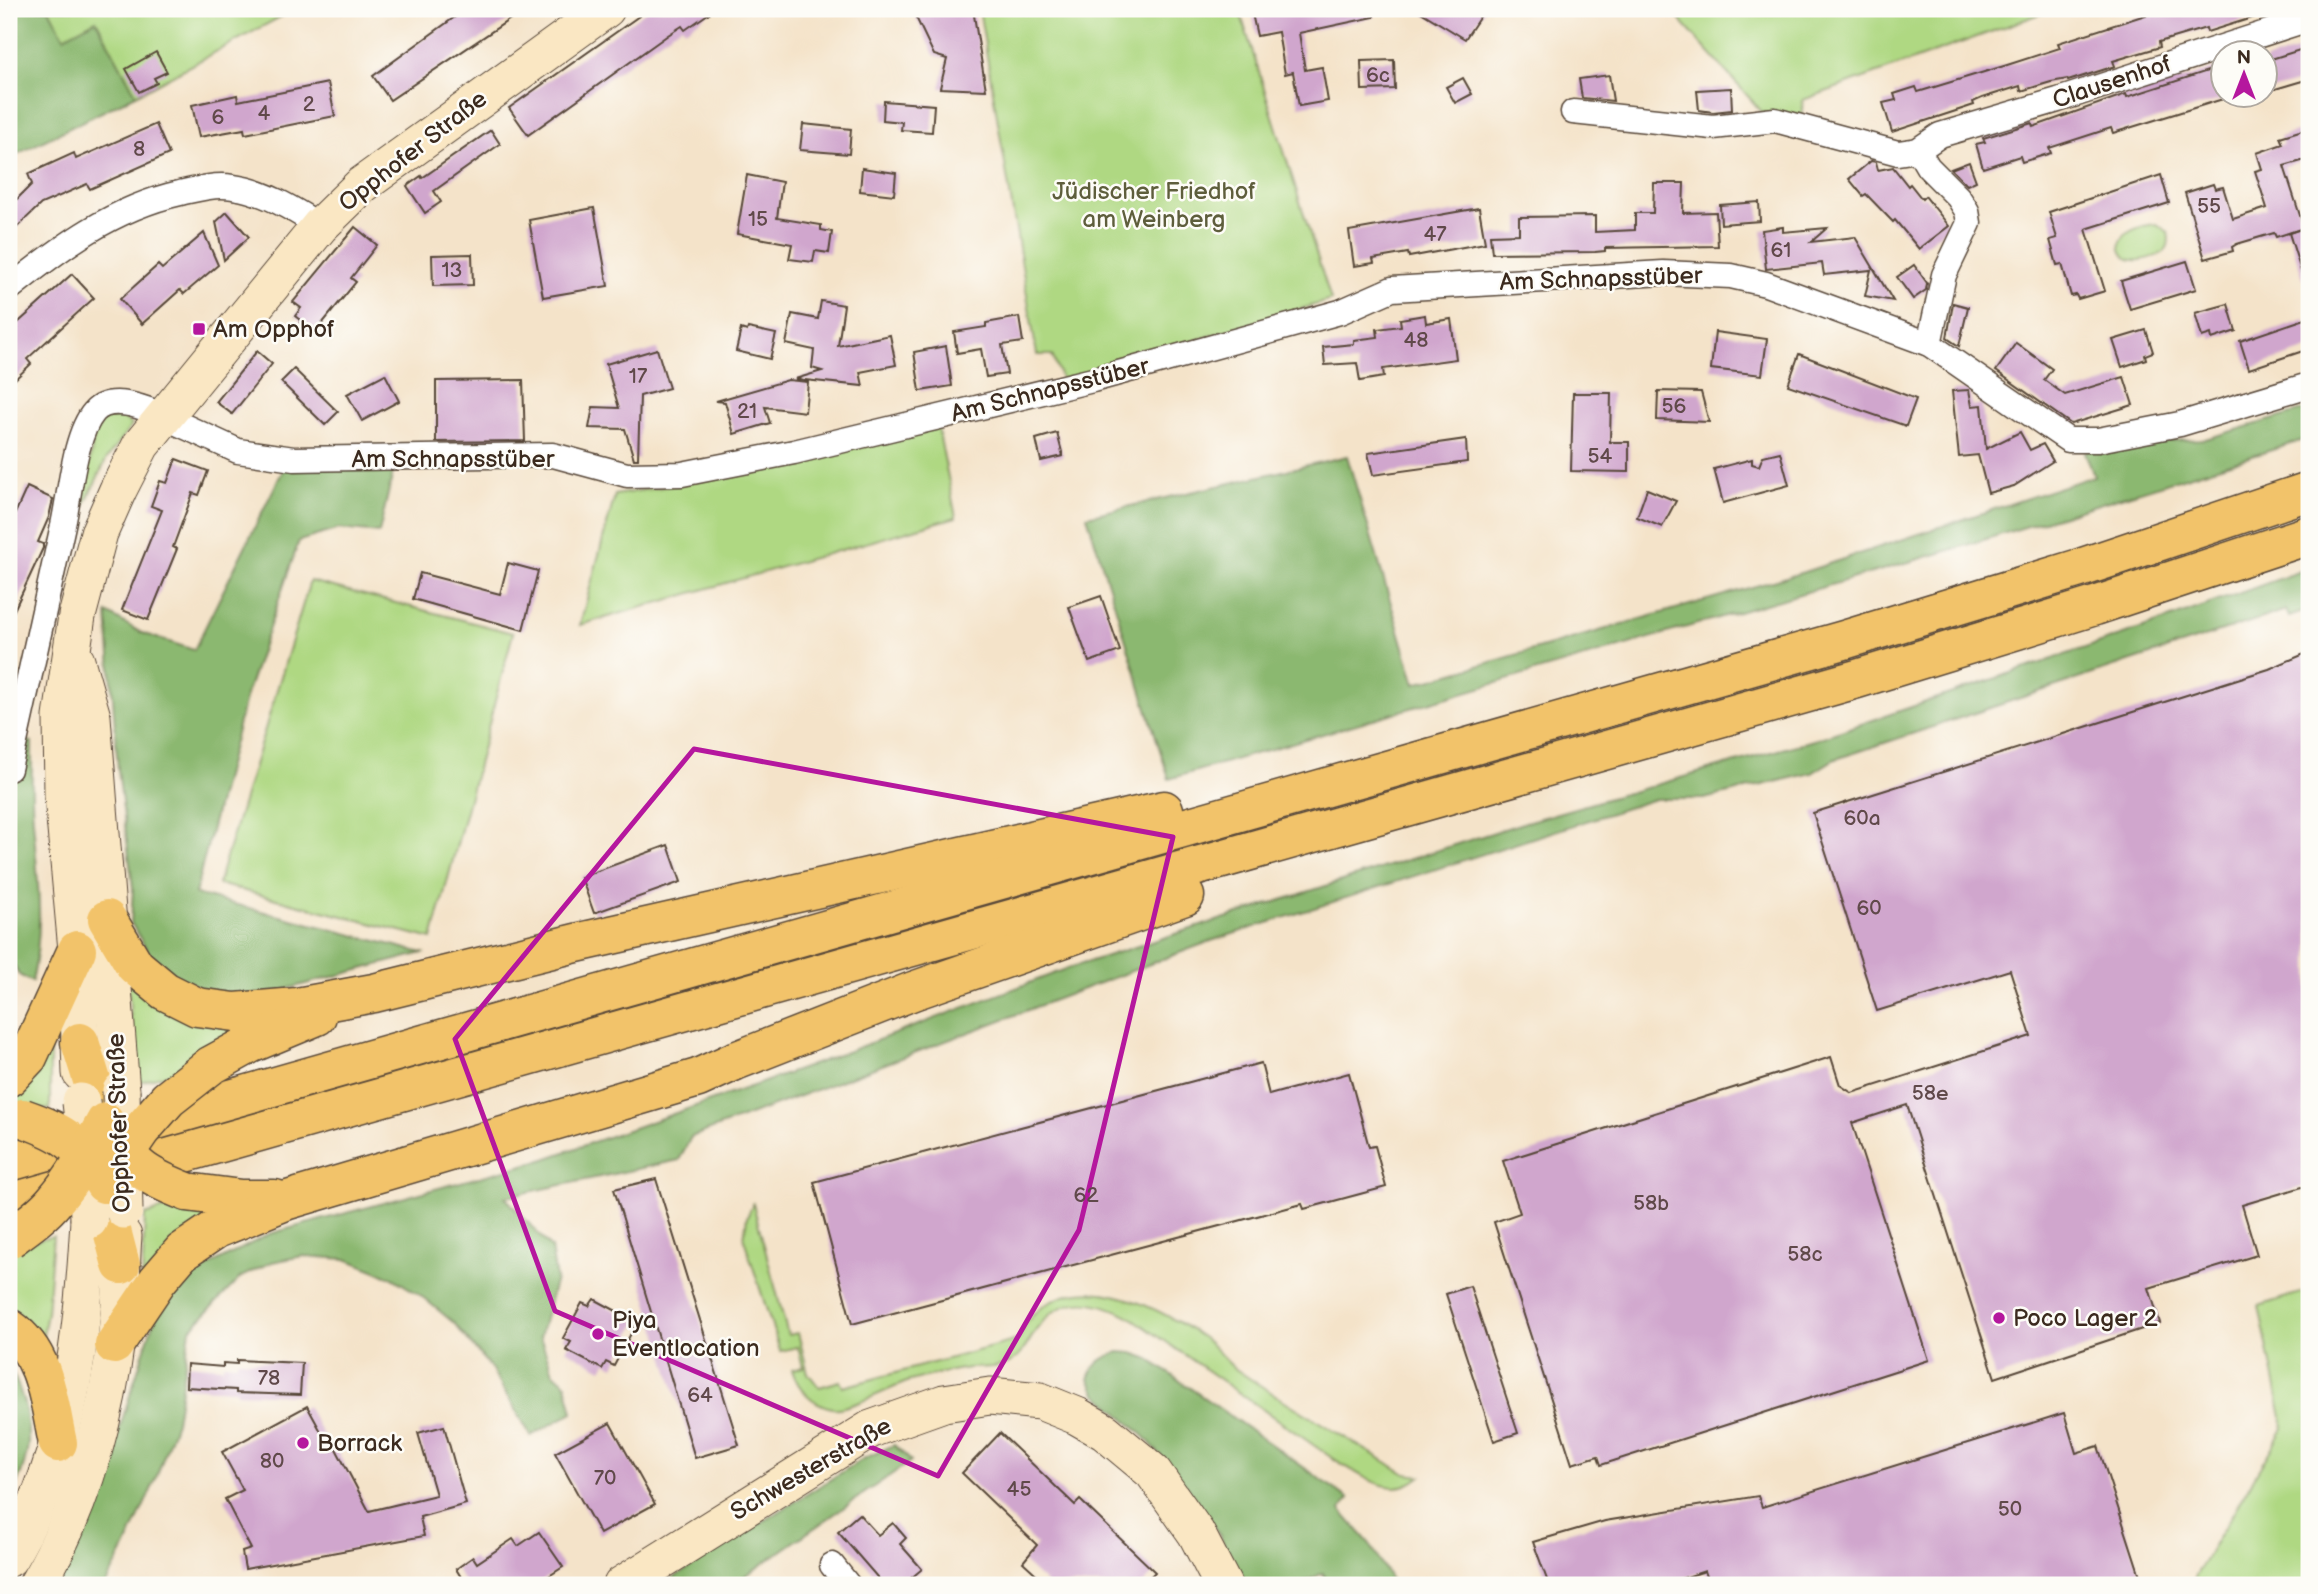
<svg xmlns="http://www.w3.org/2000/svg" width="2318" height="1594" font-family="'Balsamiq Sans',sans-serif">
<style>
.green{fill:#afd882;stroke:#758150;stroke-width:2}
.forest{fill:#8bb870;stroke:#637147;stroke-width:2}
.building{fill:#d0a6cd}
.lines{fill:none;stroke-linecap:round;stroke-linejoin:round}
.street-casing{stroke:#574638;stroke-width:27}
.secondary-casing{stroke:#574638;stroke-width:39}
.highway-casing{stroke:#574638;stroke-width:41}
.street{stroke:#fff;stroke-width:24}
.secondary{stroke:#fae7c3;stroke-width:37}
.highway{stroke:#f2c36a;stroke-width:38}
.secondary-bridge-casing{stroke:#574638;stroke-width:39;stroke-linecap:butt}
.highway-bridge-casing{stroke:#574638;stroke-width:41;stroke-linecap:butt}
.secondary-bridge{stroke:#fae7c3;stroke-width:37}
.highway-bridge{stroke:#f2c36a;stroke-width:38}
.marked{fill:none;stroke:#b5179e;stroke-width:5;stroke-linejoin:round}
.poi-dot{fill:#b5179e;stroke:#fdfcf7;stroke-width:2.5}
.labels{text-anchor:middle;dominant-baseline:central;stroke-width:5;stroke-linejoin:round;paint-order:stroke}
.number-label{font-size:21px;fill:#60494a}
.street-label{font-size:24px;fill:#3b2a1e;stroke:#fdfcf7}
.park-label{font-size:24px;fill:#5e5e3c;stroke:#fdfcf7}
.poi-label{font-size:24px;fill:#3b2a1e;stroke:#fdfcf7;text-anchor:start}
</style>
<rect width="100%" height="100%" fill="#fdfcf7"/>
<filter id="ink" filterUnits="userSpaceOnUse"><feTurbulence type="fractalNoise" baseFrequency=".0143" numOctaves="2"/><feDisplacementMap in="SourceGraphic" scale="14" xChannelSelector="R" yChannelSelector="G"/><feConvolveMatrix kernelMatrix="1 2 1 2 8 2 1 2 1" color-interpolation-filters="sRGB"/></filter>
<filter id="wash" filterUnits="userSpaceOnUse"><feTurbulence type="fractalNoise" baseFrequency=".00686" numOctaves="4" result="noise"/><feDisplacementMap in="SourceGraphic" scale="28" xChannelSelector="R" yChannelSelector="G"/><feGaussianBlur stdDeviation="1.57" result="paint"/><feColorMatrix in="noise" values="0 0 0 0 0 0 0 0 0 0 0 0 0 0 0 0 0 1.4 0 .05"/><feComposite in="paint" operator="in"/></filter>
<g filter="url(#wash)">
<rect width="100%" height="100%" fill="#f4e3c9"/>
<g class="green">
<path d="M49,9H295L136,95L96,20L64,38Z"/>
<path d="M979,9H1239L1331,300L1062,380L1052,355H1037Z"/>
<path d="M1670,9H2054L1803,100L1801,120L1762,112Z"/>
<path d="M2157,224L2168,232C2169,237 2170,243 2167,248C2161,257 2136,264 2127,258C2123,255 2122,253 2121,249C2117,231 2144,225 2157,224Z"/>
<path d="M122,417L132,425L106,460L81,512L94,436L104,418Z"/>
<path d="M938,428L956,517L580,625L615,495L674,485Z"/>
<path d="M310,581L513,633L432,939L218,884Z"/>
<path d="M128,981L284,1013L190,1068L136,1083Z"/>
<path d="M50,1051V1109L9,1111V1089Z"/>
<path d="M186,1202L242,1207L142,1289L145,1215Z"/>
<path d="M753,1204L788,1335L798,1333L808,1373L819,1387L840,1381L843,1387L1018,1340C1022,1333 1025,1322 1031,1317C1080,1266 1155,1305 1202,1337C1215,1346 1224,1361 1237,1370C1291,1407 1350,1440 1406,1474L1421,1476C1417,1479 1412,1483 1406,1485C1382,1494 1352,1469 1332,1458L1135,1320C1103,1301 1067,1291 1040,1325C1030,1337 1025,1354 1011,1362C999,1369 982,1367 969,1368C948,1371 927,1376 907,1382C890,1388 847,1411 832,1408C812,1404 798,1389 792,1370L803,1367L798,1347L780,1351L744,1239L747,1217Z"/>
<path d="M53,1236L47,1313L42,1340L9,1316V1250L15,1246Z"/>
<path d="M2309,1290V1585H2193L2196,1575L2284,1427L2259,1306Z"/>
</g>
<g class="forest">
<path d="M9,9H49L64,37L96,20L136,95L9,158Z"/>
<path d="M2309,409V438L2291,444L1967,545L1169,779L1087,516L1347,456L1415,684L1804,572L2094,476L2085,452L2106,444L2205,439Z"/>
<path d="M285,466L394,468L379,533L339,529L299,541L246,695L195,894L423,953L245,1000L200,994L158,969L131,923L133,888L118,770L107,613L142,633L194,650Z"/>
<path d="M2309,568V610L2289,617L2286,610L1833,760L1812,773L1704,799H1655L1211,941L691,1137L679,1160L505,1197L551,1248L556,1279L540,1337L553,1372L566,1384L573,1412L531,1436L490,1367L454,1323L420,1295L391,1277L346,1259L303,1256L272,1262L241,1277L190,1330L176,1422L155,1481L125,1548L105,1585H55L94,1508L152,1326L162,1304L186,1271L205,1268L269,1234L542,1160L804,1068L1066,969L1526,822L1817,739L2135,631Z"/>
<path d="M22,739L32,742C32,768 31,794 33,819C37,874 45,927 32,982L19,975L9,955V797Z"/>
<path d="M1119,1352L1133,1353L1147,1358L1349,1499L1340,1510L1370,1544L1394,1585H1329L1323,1573L1298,1585H1242L1220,1536L1186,1485L1145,1437L1096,1393L1089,1379C1094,1362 1102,1358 1119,1352Z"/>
<path d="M9,1353L17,1360L9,1367C25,1394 34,1433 24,1465C20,1477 14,1489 9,1501Z"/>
<path d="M894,1445L911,1461L732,1585H662L863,1459Z"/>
</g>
<g id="blocks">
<g class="building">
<path d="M466,9H525L390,100L373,76Z"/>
<path d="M649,9H715L685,30L682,26L668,35L528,135L509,108Z"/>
<path d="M912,9H973L986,90L940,88L947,59L934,55Z"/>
<path d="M1251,9H1373L1374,17L1299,33L1305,70L1322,67L1328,101L1299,106L1293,72L1285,74L1278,32L1257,36Z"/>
<path d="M1416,9H1485L1465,39Z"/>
<path d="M2164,9H2267L2268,13L2207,32L2206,28L2159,42L2160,47L2113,61L2115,66L2068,81L2067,79L2051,82L2021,91L2020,86L1982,98L1973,102L1974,105L1892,132L1883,103L1896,100L1894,94L1916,87L1918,92L2004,66L2060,48L2058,43Z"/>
<path d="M2309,47V79L2265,92V61Z"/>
<path d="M156,52L167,72L154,78L157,83L139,92L126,69Z"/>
<path d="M1394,60L1395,89L1362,90L1361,61Z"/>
<path d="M2223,66V99L2113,133L2111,128L2049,148L2051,153L2022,162L2020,156L1983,168L1976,144L1985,142L1983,138L2032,123L2033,127L2126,94L2127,97Z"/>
<path d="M1609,75L1613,101L1582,98L1579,79Z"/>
<path d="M1463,78L1472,94L1455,103L1446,87Z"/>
<path d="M328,83L335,116L245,134L244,129L199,137L192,105L237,95L238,101Z"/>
<path d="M1731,88L1732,110L1713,112L1699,110L1697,90Z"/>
<path d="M884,101L934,105L932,132L901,130L902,122L883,120Z"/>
<path d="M156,124L169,154L90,189L87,184L41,204L9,235V207L32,184L28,174L74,153L76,159Z"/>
<path d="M803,124L851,129L849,154L800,150Z"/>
<path d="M2309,128V159L2284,166L2304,228L2276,237L2274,233L2237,244L2232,247L2233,251L2205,259L2185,193L2213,184L2215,189L2223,187L2233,219L2267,208L2255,171L2262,169L2257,153L2283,144L2280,137Z"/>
<path d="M491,130L500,144L434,191L441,202L425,213L407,186L421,176L422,178Z"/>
<path d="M1871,161L1876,162L1878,170L1893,167L1908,186L1910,184L1922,199L1925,196L1949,226L1919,249L1895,220L1893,222L1866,194L1863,196L1849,179Z"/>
<path d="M1969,162L1976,181L1967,185L1951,169Z"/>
<path d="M862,168L896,173L894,195L860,191Z"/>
<path d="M747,175L782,182L777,218L821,225V230L832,232L829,253L815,251L813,262L789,259L792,244L737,234Z"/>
<path d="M2161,175L2169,203L2086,229L2105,291L2078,299L2076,295L2071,296L2062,264L2057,265L2050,240L2057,238L2049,212Z"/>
<path d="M1654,183H1684L1683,213L1716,212L1718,246L1605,248V251L1595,252L1492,253L1490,235L1519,234V217L1595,216V232L1635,230V213H1653Z"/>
<path d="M1759,202L1760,221L1721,224L1720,205Z"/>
<path d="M594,208L608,286L543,297L529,220Z"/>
<path d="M1479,208L1485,243L1409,257L1408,253L1373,259L1374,263L1354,266L1349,231Z"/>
<path d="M227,212L249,237L224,260L216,222Z"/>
<path d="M2309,226V283L2305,284L2289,233Z"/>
<path d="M355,227L377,245L351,278L356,282L313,335L300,325V320L295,316L301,308L293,302Z"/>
<path d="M1783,227V232L1827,228L1811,242L1855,237L1893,301L1865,296L1871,270L1824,275L1822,263L1766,269L1762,230Z"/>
<path d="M204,233L218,265L184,294L180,290L142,324L120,299L158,265L162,269Z"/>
<path d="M472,254L473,285L433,286L432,255Z"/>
<path d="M2187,261L2196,289L2130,309L2121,281Z"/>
<path d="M1914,265L1927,283L1926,290L1913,299L1897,277Z"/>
<path d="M72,274L94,298L27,359L31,364L9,385V331Z"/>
<path d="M821,301L844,305L838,346L890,335L896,365L860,372L863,386L795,379L822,371L812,368L814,350L786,344L792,314L818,319Z"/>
<path d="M1953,303L1968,307L1959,346L1947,338Z"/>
<path d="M2228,304L2236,331L2212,339L2211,334L2202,337L2195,313Z"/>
<path d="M1425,315L1426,323L1451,319L1456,359L1383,369L1384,377L1360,381L1357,363L1325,365L1323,347L1354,344V340L1378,337L1377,329L1401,326L1400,319Z"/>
<path d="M1019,317L1023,342L1002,345L1007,374L986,377L981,349L957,353L954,332L986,327V323Z"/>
<path d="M2305,319L2309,331V349L2249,369L2240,341Z"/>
<path d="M748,328L776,334L770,359L736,351L741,329L747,331Z"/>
<path d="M2146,330L2153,352L2145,355L2146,359L2122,367L2113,340Z"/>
<path d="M1715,332L1767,339L1762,375L1711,369Z"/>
<path d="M2016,343L2052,369L2044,380L2065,395L2124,377L2133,405L2071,424L1996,371Z"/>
<path d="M946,346L952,386L920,391L914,352Z"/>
<path d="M657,349L669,388L640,396L638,459H634L625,429L589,428L593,407L619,408L606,364Z"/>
<path d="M257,351L272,364L232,414L216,402Z"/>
<path d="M1799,354L1916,399L1906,426L1788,385Z"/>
<path d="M294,369L338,412L325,425L281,382Z"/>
<path d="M385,374L399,401L362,421L347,394Z"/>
<path d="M523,380L525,441L436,442V381Z"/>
<path d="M788,380L808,382L805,412L765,407L770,423L734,434L725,402L716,401Z"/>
<path d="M1969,390L1972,406L1982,405L1986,449L2020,432L2030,450L2043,444L2053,461L2014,486L1988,493L1978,455L1959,457L1952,391Z"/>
<path d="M1658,391L1701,392L1709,422L1657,420Z"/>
<path d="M1573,393H1611L1610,442H1629V472L1571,471Z"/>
<path d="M1057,433L1063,456L1041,461L1036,439Z"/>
<path d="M1466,439L1467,462L1373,475L1368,453Z"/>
<path d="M1780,452L1789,485L1723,503L1714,469L1752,459V464L1759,466L1763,456Z"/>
<path d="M176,459L208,471L199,495L193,493L173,547L177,549L148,620L122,610L162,510L151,506L160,481L167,483Z"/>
<path d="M27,487L53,499L49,517L38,542L43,544V548L9,621V544L15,531L9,527Z"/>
<path d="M1647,489L1676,501L1662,527L1637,517Z"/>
<path d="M508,563L538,571L523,630L413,599L420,573L500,594Z"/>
<path d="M1101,596L1120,651L1089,662L1069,607Z"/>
<path d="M2309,652V1185L2242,1205L2257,1255L2149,1288L2160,1323L1995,1378L1907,1105L1852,1123L1929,1360L1601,1465L1598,1456L1572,1464L1494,1222L1520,1213L1503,1161L1831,1057L1840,1085L1852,1093L2031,1036L2010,970L1877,1011L1813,813L2269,669Z"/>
<path d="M668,845L681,882L594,913L581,877Z"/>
<path d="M1261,1063L1269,1095L1349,1073L1369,1147L1375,1146L1386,1187L1304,1209L1302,1204L852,1324L814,1182Z"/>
<path d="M656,1179L739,1445L695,1458L614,1189Z"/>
<path d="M1470,1286L1518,1433L1494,1441L1446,1294Z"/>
<path d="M594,1299L637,1322L614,1366L606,1362L602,1369L566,1350L571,1342L563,1338L582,1303L589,1306Z"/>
<path d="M237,1360L302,1363L300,1395L236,1393V1390L186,1387L187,1364L223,1367V1363L237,1364Z"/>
<path d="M307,1406L329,1446L333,1443L369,1511L436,1495L418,1433L444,1426L466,1504L420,1517L424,1536L245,1569L242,1552L251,1549L225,1499L243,1490L222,1452Z"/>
<path d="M2064,1413L2076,1453L2098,1446L2143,1585H1710L1705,1571L1662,1585H1549L1533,1542L1605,1521L1758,1496L1762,1507Z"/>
<path d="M610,1423L655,1504L600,1534L555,1453Z"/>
<path d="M1000,1433L1075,1505L1080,1500L1155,1572L1142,1585H1048L1023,1562L1037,1545L962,1473Z"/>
<path d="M859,1514L878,1535L893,1523L906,1538L900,1544L922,1569L903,1585H884L838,1532Z"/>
<path d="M539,1532L563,1567L535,1585H466L456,1569L473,1557L477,1563L513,1539L518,1546Z"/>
</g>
</g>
</g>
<g filter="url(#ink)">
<use href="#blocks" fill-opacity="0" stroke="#574638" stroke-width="2"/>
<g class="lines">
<defs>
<g id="street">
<path d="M1573,112L1713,127L1775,120L1898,153L1918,150L1940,135L2058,100L2309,19"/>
<path d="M1918,150L1928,167L1958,197L1967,211L1969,223L1944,275L1929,344"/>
<path d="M9,289C61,247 113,208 180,193C197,189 215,184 233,187C264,191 293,209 320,226"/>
<path d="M9,769C27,688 45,606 63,525C70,495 74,435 94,412C107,397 133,404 149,410L238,451L294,459L553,455L627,475L682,474L794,452L1093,380L1340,312L1392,289L1663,273L1731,276L1766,284L1929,344L2068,440H2098L2180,424L2309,385"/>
<path d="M832,1565L848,1585"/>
</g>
<g id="secondary">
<path d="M76,661L92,717L121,1091"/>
<path d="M81,1073L77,950L63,796L62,717L77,616L99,533L118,490L141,445L320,226L362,185L606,9"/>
<path d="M9,1558C70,1458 83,1335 89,1220"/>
<path d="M37,1585C86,1501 111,1402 120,1305C122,1282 121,1259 123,1236"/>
<path d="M622,1585L871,1429L944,1403L990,1396L1040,1401L1077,1416L1105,1432L1153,1472L1196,1533L1223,1585"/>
</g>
<g id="highway">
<path d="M107,919L135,966L165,991L197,1007L235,1012L297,1007L374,993L576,943L1164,810"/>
<path d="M80,1042L105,1122"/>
<path d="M210,1066L250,1044L317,1016"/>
<path d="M9,1077L28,1057L77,950"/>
<path d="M9,1162L1844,640L2083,567L2309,491"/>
<path d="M104,1184L108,1215L121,1265"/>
<path d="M187,1192L241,1199H275"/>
<path d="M9,1203L1857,679L2095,606L2309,535"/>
<path d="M9,1328C46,1353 49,1402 58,1443"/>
<path d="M114,1345L158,1280L182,1252L216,1229L288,1200L698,1078L735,1061L913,991L1185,896"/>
</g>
</defs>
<use href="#street" class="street-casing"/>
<use href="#secondary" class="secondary-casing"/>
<use href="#highway" class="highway-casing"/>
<use href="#street" class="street"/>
<use href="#secondary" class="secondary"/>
<use href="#highway" class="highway"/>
<defs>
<g id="secondary-bridge">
<path d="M121,1091L124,1210"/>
<path d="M81,1102L87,1156L89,1220"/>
</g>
<g id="highway-bridge">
<path d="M23,1118C68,1134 79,1143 104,1184L141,1130L168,1099L210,1066"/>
<path d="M112,1133C131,1168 151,1178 187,1192"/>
<path d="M9,1239C25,1227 42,1216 55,1200C75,1177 90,1149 105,1122"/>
</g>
</defs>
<use href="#secondary-bridge" class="secondary-bridge-casing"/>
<use href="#highway-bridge" class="highway-bridge-casing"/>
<use href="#secondary-bridge" class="secondary-bridge"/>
<use href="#highway-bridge" class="highway-bridge"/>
</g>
</g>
<path class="marked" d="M694,749L1173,837L1079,1230L938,1476L555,1311L455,1039Z"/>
<g class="poi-dot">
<rect x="192" y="322" width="14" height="14" rx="3.5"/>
<circle cx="1999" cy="1318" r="7"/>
<circle cx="598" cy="1334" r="7"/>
<circle cx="303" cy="1443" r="7"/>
</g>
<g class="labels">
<g class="number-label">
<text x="1378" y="75">6c</text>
<text x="309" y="104">2</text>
<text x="264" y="113">4</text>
<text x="218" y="117">6</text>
<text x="139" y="149">8</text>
<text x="2209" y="206">55</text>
<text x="758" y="219">15</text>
<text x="1435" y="234">47</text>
<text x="1781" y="250">61</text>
<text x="452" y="270">13</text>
<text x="1416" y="340">48</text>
<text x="638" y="376">17</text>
<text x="1674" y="406">56</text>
<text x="747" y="411">21</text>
<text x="1600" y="456">54</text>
<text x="1862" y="818">60a</text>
<text x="1869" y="908">60</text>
<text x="1930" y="1093">58e</text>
<text x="1086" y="1195">62</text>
<text x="1651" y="1203">58b</text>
<text x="1805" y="1254">58c</text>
<text x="269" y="1378">78</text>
<text x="700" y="1395">64</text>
<text x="272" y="1461">80</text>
<text x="605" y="1478">70</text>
<text x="1019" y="1489">45</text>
<text x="2010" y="1509">50</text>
</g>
<g class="street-label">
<text transform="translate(2112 82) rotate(-18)">Clausenhof</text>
<text transform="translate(413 151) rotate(-38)">Opphofer Straße</text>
<text transform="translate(1601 279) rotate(-2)">Am Schnapsstüber</text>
<text transform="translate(1050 390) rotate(-14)">Am Schnapsstüber</text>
<text x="453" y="459">Am Schnapsstüber</text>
<text transform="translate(119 1123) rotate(-92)">Opphofer Straße</text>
<text transform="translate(811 1469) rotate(-30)">Schwesterstraße</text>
</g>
<g class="park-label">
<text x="1154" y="191">Jüdischer Friedhof<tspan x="1154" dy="28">am Weinberg</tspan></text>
</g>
<g class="poi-label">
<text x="213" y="329">Am Opphof</text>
<text x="2013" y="1318">Poco Lager 2</text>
<text x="612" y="1320">Piya<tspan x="612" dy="28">Eventlocation</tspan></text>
<text x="317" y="1443">Borrack</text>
</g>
</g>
<rect width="2318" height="1594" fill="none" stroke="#fdfcf7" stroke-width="35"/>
<g transform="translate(2244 74)"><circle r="33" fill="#fdfcf7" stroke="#afa8a0" stroke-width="2"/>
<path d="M0-5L12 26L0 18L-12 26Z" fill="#b5179e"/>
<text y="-10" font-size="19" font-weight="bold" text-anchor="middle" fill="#3b2a1e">N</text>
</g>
</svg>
